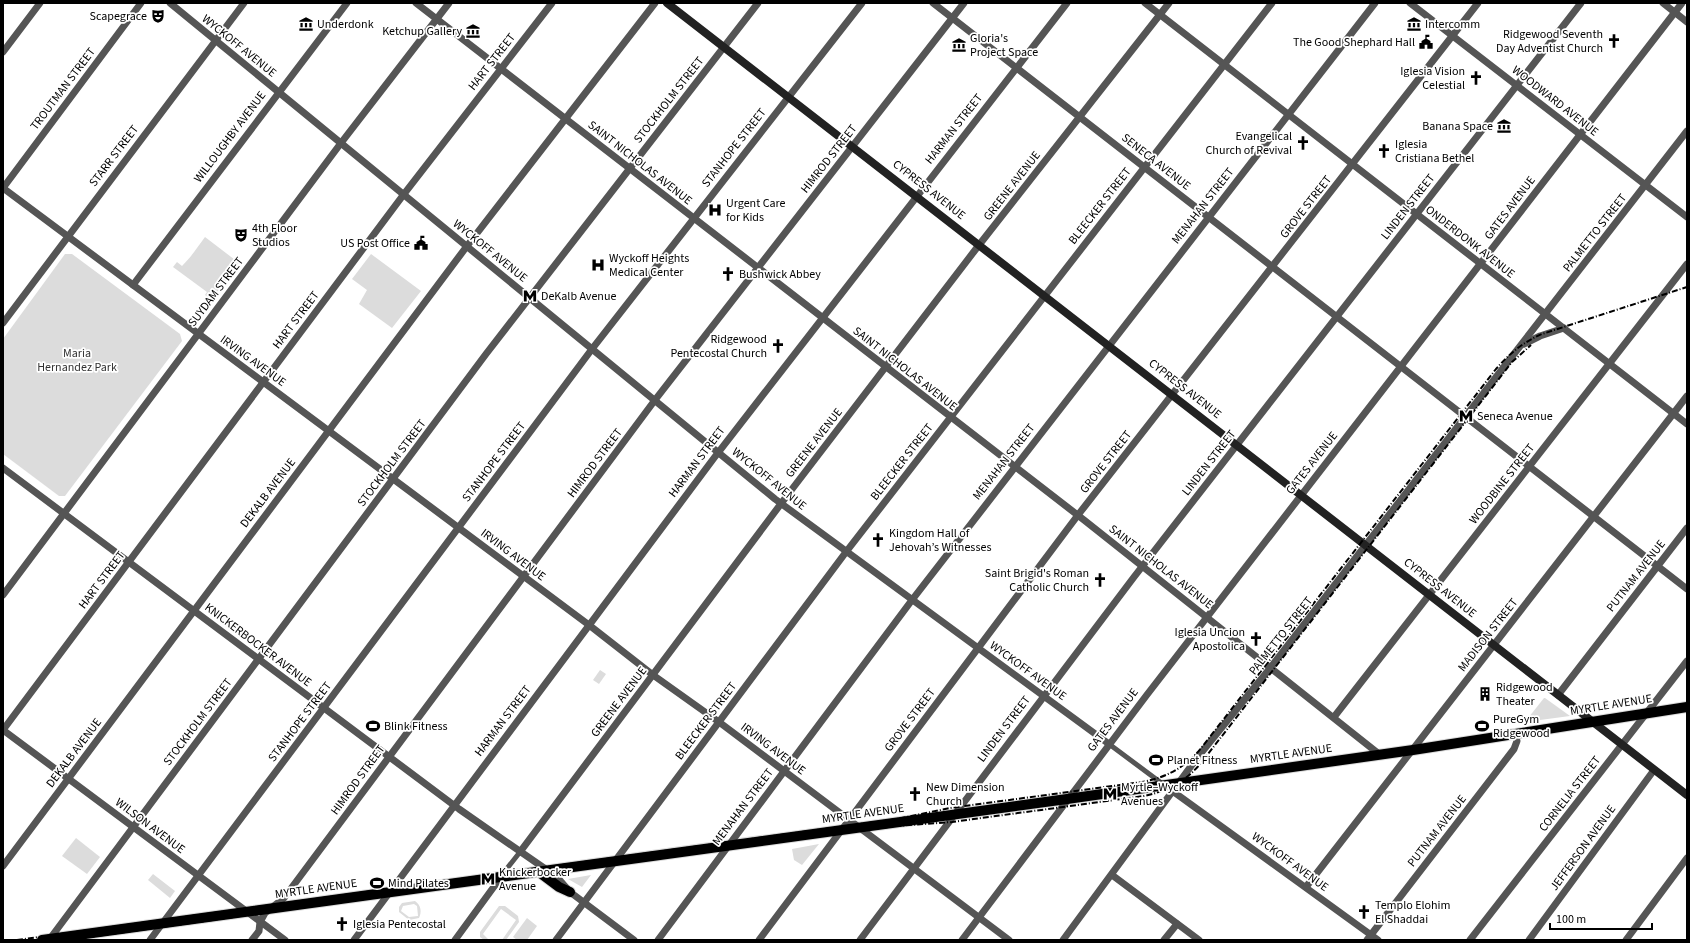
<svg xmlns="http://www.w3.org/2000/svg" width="1690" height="943" font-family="'Source Sans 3',sans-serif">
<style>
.green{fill:#dcdcdc;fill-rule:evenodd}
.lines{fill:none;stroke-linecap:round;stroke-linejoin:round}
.primary-casing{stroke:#dbdbdb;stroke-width:12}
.pedestrian{stroke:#555;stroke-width:5}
.minor{stroke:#555;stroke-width:7}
.secondary{stroke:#222;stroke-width:8}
.primary{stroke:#000;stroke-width:10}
.rail{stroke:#000;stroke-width:2;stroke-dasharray:6 2 1 2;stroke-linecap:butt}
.labels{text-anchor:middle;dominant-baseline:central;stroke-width:3.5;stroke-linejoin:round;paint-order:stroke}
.poi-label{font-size:12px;fill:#000;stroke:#fff;text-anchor:start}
.street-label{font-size:12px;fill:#000;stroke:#fff}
.park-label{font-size:12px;fill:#333;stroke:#fff}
</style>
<rect width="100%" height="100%" fill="#fff"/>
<g class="green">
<path d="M205,237L239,263L212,299L205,295L207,292L173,267L177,262L182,266C192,256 196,249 205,237Z"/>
<path d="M65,254H72L180,334L182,341L65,496H59L3,454V339Z"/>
<path d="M371,254L421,291L392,328L359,304L367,290L352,279Z"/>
<path d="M600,670L606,674L599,684L593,680Z"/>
<path d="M1544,698H1545L1570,716L1525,722Z"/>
<path d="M76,838L100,857L87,874L62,856Z"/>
<path d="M819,844L802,865L794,860L792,849Z"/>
<path d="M153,874L175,891L170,898L148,880Z"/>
<path d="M591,875L582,887L568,879Z"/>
<path d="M415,901C421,905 422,912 419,918L409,920L399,912V907L402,903ZM414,904L417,906L418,916L409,917L401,911L403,906Z"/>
<path d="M499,906H505L518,916L519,922L506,940H502L516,920L501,909L483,934L489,940H484L480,937V932Z"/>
<path d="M527,918L537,926L527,940H517L513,937Z"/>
</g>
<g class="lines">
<defs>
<g id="primary">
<path d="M539,872L559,887L570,892"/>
<path d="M42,940L1067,799L1413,750L1687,707"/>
</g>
</defs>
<use href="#primary" class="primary-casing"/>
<g class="pedestrian">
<path d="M1109,744L1164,785"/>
<path d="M501,876L520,852"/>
</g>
<g class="minor">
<path d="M170,3L775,499L1109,744"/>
<path d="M416,3L1084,520L1379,754"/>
<path d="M933,3L1687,589"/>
<path d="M1145,3L1687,424"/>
<path d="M1410,3L1687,217"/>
<path d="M1663,3L1687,22"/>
<path d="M3,52L40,3"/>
<path d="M3,188L589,625L653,675L719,722L1009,940"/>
<path d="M3,188L141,3"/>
<path d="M133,285L347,3"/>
<path d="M3,323L244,3"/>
<path d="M1524,344L1540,336L1564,328"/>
<path d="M3,468L459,809L557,877L570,892L634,940"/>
<path d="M3,595L341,143L449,3"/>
<path d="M1558,695L1687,528"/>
<path d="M1334,717L1687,264"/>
<path d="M3,730L404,194L552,3"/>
<path d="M3,730L285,940"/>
<path d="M1171,790L1378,940"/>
<path d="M520,852L786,497L979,245L1169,3"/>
<path d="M3,866L467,246L655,3"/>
<path d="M1112,875L1199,940"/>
<path d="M1306,887L1687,396"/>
<path d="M49,940L486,354L758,3"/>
<path d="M150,940L592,349L862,3"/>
<path d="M252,940L259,931L260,922L265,913L284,898L655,400L964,3"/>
<path d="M354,940L714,458L1067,3"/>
<path d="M455,940L501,877"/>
<path d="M556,940L846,552L1272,3"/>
<path d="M658,940L912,600L1375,3"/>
<path d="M759,940L1078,515L1478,3"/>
<path d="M860,940L1134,577L1581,3"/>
<path d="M962,940L1146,696L1682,3"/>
<path d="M1063,940L1197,758L1271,667L1687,131"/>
<path d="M1164,940L1177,924"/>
<path d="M1367,940L1514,749L1517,741L1514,733"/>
<path d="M1470,940L1687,661"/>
<path d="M1529,940L1654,770"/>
<path d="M1626,940L1687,858"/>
</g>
<path class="secondary" d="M667,3L1687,795"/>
<use href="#primary" class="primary"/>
<g class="rail">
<path d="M17,940L897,819L950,808L1142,782C1168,777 1186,767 1202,747L1496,369C1509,354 1523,342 1542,334L1687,287"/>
<path d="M67,940L828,835L896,826L952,822L1144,796C1168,791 1186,781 1201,763L1512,362L1531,345"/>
</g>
</g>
<defs>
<symbol id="theatre-bare" viewBox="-9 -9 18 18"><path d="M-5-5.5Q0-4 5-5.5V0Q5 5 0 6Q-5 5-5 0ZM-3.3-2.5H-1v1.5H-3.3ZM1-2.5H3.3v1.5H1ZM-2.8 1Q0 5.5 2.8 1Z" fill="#000" stroke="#fff" stroke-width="2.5" paint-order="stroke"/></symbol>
<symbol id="museum-bare" viewBox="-9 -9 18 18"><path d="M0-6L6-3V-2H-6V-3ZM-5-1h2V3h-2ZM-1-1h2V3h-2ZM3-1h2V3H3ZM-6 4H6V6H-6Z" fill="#000" stroke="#fff" stroke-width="2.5" paint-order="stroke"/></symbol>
<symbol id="church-bare" viewBox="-9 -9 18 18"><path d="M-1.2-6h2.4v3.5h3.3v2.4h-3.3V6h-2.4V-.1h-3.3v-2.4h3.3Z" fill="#000" stroke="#fff" stroke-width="2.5" paint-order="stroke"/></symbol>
<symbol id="civic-bare" viewBox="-9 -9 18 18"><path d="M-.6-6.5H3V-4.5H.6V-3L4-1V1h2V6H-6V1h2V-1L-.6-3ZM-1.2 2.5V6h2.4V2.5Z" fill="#000" stroke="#fff" stroke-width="2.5" paint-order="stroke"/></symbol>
<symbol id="hospital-bare" viewBox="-9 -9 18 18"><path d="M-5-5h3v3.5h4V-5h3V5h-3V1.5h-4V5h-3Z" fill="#000" stroke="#fff" stroke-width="2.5" paint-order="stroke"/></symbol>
<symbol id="metro-bare" viewBox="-9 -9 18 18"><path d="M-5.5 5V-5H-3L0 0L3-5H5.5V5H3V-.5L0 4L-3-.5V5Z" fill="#000" stroke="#fff" stroke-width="2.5" paint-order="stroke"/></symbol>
<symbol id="building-bare" viewBox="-9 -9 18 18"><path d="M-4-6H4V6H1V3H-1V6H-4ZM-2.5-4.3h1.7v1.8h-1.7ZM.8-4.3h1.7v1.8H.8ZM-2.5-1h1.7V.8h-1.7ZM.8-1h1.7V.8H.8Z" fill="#000" stroke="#fff" stroke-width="2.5" paint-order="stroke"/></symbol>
<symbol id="stadium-bare" viewBox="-9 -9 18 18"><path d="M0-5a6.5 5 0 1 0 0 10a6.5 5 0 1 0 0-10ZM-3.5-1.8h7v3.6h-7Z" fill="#000" stroke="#fff" stroke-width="2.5" paint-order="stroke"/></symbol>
</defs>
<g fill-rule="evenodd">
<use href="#theatre-bare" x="148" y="6" width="20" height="20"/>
<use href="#museum-bare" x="296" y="14" width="20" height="20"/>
<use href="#museum-bare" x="1404" y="14" width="20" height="20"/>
<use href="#museum-bare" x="463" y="21" width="20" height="20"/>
<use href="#church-bare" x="1604" y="31" width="20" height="20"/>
<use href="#civic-bare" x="1416" y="32" width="20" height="20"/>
<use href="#museum-bare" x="949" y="35" width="20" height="20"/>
<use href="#church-bare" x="1466" y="68" width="20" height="20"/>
<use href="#museum-bare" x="1494" y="116" width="20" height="20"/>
<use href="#church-bare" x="1293" y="133" width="20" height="20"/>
<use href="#church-bare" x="1374" y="141" width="20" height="20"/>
<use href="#hospital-bare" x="705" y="200" width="20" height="20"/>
<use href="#theatre-bare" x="231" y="225" width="20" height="20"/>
<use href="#civic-bare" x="411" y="233" width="20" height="20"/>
<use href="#hospital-bare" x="588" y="255" width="20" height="20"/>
<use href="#church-bare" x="718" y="264" width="20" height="20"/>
<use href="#metro-bare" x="520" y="286" width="20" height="20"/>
<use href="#church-bare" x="768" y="336" width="20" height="20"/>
<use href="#metro-bare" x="1456" y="406" width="20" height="20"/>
<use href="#church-bare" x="868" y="530" width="20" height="20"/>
<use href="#church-bare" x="1090" y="570" width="20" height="20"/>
<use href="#church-bare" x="1246" y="629" width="20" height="20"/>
<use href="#building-bare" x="1475" y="684" width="20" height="20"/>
<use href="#stadium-bare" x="363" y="716" width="20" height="20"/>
<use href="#stadium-bare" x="1472" y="716" width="20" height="20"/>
<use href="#stadium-bare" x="1146" y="750" width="20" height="20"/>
<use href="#church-bare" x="905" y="784" width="20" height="20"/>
<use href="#metro-bare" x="1100" y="784" width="20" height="20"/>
<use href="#metro-bare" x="478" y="869" width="20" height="20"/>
<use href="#stadium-bare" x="367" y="873" width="20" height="20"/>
<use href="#church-bare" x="1354" y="902" width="20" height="20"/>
<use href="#church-bare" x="332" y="914" width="20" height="20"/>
</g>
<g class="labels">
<g class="poi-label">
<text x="147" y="16" text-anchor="end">Scapegrace</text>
<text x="317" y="24">Underdonk</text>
<text x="1425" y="24">Intercomm</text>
<text x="462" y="31" text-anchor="end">Ketchup Gallery</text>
<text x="1603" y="34" text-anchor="end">Ridgewood Seventh<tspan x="1603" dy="14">Day Adventist Church</tspan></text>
<text x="970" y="38">Gloria's<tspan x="970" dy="14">Project Space</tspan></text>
<text x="1415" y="42" text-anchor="end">The Good Shephard Hall</text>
<text x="1465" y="71" text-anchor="end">Iglesia Vision<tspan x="1465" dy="14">Celestial</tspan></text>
<text x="1493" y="126" text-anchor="end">Banana Space</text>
<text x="1292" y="136" text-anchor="end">Evangelical<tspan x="1292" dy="14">Church of Revival</tspan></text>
<text x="1395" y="144">Iglesia<tspan x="1395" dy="14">Cristiana Bethel</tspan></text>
<text x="726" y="203">Urgent Care<tspan x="726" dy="14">for Kids</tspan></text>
<text x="252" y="228">4th Floor<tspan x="252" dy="14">Studios</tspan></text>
<text x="410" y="243" text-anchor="end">US Post Office</text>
<text x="609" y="258">Wyckoff Heights<tspan x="609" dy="14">Medical Center</tspan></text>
<text x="739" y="274">Bushwick Abbey</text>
<text x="541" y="296">DeKalb Avenue</text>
<text x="767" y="339" text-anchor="end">Ridgewood<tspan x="767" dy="14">Pentecostal Church</tspan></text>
<text x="1477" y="416">Seneca Avenue</text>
<text x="889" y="533">Kingdom Hall of<tspan x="889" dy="14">Jehovah’s Witnesses</tspan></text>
<text x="1089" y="573" text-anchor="end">Saint Brigid's Roman<tspan x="1089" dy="14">Catholic Church</tspan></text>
<text x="1245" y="632" text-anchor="end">Iglesia Uncion<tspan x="1245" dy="14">Apostolica</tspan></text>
<text x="1496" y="687">Ridgewood<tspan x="1496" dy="14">Theater</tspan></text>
<text x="1493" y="719">PureGym<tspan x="1493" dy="14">Ridgewood</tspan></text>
<text x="384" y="726">Blink Fitness</text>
<text x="1167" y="760">Planet Fitness</text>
<text x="926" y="787">New Dimension<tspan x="926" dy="14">Church</tspan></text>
<text x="1121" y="787">Myrtle–Wyckoff<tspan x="1121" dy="14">Avenues</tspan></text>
<text x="499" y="872">Knickerbocker<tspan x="499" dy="14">Avenue</tspan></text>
<text x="388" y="883">Mind Pilates</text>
<text x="1375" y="905">Templo Elohim<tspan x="1375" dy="14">El Shaddai</tspan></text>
<text x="353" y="924">Iglesia Pentecostal</text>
</g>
<g class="street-label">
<text transform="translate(239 46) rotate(39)">WYCKOFF AVENUE</text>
<text transform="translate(492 62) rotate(-52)">HART STREET</text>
<text transform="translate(63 89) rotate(-53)">TROUTMAN STREET</text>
<text transform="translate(669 100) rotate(-52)">STOCKHOLM STREET</text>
<text transform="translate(1555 101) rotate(38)">WOODWARD AVENUE</text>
<text transform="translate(954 129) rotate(-52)">HARMAN STREET</text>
<text transform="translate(230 137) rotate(-53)">WILLOUGHBY AVENUE</text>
<text transform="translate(734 148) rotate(-52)">STANHOPE STREET</text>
<text transform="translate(114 156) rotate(-53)">STARR STREET</text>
<text transform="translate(829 159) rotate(-52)">HIMROD STREET</text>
<text transform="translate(1156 162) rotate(38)">SENECA AVENUE</text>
<text transform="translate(640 163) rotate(38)">SAINT NICHOLAS AVENUE</text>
<text transform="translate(1012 186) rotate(-52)">GREENE AVENUE</text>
<text transform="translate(929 190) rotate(38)">CYPRESS AVENUE</text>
<text transform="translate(1100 206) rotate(-52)">BLEECKER STREET</text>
<text transform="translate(1203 206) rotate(-52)">MENAHAN STREET</text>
<text transform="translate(1306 207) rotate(-52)">GROVE STREET</text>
<text transform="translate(1408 207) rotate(-52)">LINDEN STREET</text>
<text transform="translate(1510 208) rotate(-53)">GATES AVENUE</text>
<text transform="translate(1595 233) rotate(-52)">PALMETTO STREET</text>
<text transform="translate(1470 242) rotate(38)">ONDERDONK AVENUE</text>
<text transform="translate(490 251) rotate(39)">WYCKOFF AVENUE</text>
<text transform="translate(216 292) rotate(-53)">SUYDAM STREET</text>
<text transform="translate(296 320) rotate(-53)">HART STREET</text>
<text transform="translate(253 361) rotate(36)">IRVING AVENUE</text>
<text transform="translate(905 369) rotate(38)">SAINT NICHOLAS AVENUE</text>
<text transform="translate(1185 389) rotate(38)">CYPRESS AVENUE</text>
<text transform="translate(814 443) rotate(-52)">GREENE AVENUE</text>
<text transform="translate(494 462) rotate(-53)">STANHOPE STREET</text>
<text transform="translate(697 462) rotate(-53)">HARMAN STREET</text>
<text transform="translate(902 462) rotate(-52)">BLEECKER STREET</text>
<text transform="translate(1004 462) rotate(-52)">MENAHAN STREET</text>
<text transform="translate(1106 462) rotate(-52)">GROVE STREET</text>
<text transform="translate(392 463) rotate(-53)">STOCKHOLM STREET</text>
<text transform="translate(595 463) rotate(-53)">HIMROD STREET</text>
<text transform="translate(1209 463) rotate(-52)">LINDEN STREET</text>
<text transform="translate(1312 463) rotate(-52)">GATES AVENUE</text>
<text transform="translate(769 479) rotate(39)">WYCKOFF AVENUE</text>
<text transform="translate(1502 484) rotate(-52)">WOODBINE STREET</text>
<text transform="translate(268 493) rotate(-53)">DEKALB AVENUE</text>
<text transform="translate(513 555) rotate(37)">IRVING AVENUE</text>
<text transform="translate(1161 567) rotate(38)">SAINT NICHOLAS AVENUE</text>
<text transform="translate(1636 576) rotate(-52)">PUTNAM AVENUE</text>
<text transform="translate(102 580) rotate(-53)">HART STREET</text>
<text transform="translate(1440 588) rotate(38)">CYPRESS AVENUE</text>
<text transform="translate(1488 635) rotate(-52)">MADISON STREET</text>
<text transform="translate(1281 636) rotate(-52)">PALMETTO STREET</text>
<text transform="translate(258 645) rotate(37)">KNICKERBOCKER AVENUE</text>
<text transform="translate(1028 671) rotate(36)">WYCKOFF AVENUE</text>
<text transform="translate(619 702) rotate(-53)">GREENE AVENUE</text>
<text transform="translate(1611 705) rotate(-9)">MYRTLE AVENUE</text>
<text transform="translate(910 720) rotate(-53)">GROVE STREET</text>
<text transform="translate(1113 720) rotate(-53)">GATES AVENUE</text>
<text transform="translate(503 721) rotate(-53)">HARMAN STREET</text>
<text transform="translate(706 721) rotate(-53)">BLEECKER STREET</text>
<text transform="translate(198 722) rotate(-53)">STOCKHOLM STREET</text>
<text transform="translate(300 722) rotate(-53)">STANHOPE STREET</text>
<text transform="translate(1004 729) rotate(-53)">LINDEN STREET</text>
<text transform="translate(773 749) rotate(37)">IRVING AVENUE</text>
<text transform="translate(74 753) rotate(-53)">DEKALB AVENUE</text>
<text transform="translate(1291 754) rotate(-8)">MYRTLE AVENUE</text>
<text transform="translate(358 780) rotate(-54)">HIMROD STREET</text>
<text transform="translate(1570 794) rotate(-52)">CORNELIA STREET</text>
<text transform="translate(743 807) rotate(-53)">MENAHAN STREET</text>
<text transform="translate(863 814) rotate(-8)">MYRTLE AVENUE</text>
<text transform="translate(150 826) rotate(37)">WILSON AVENUE</text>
<text transform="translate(1437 831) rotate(-52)">PUTNAM AVENUE</text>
<text transform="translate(1583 848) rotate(-54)">JEFFERSON AVENUE</text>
<text transform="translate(1290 862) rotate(36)">WYCKOFF AVENUE</text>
<text transform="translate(316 889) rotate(-8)">MYRTLE AVENUE</text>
</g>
<g class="park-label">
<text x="77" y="353">Maria<tspan x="77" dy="14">Hernandez Park</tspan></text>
</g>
</g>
<rect width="1690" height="943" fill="none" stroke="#000000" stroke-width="8"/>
<path d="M1550 923v6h102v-6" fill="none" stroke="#000000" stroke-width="2"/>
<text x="1556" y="923" font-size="12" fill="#000000" stroke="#ffffff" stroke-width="3" paint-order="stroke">100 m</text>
</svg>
